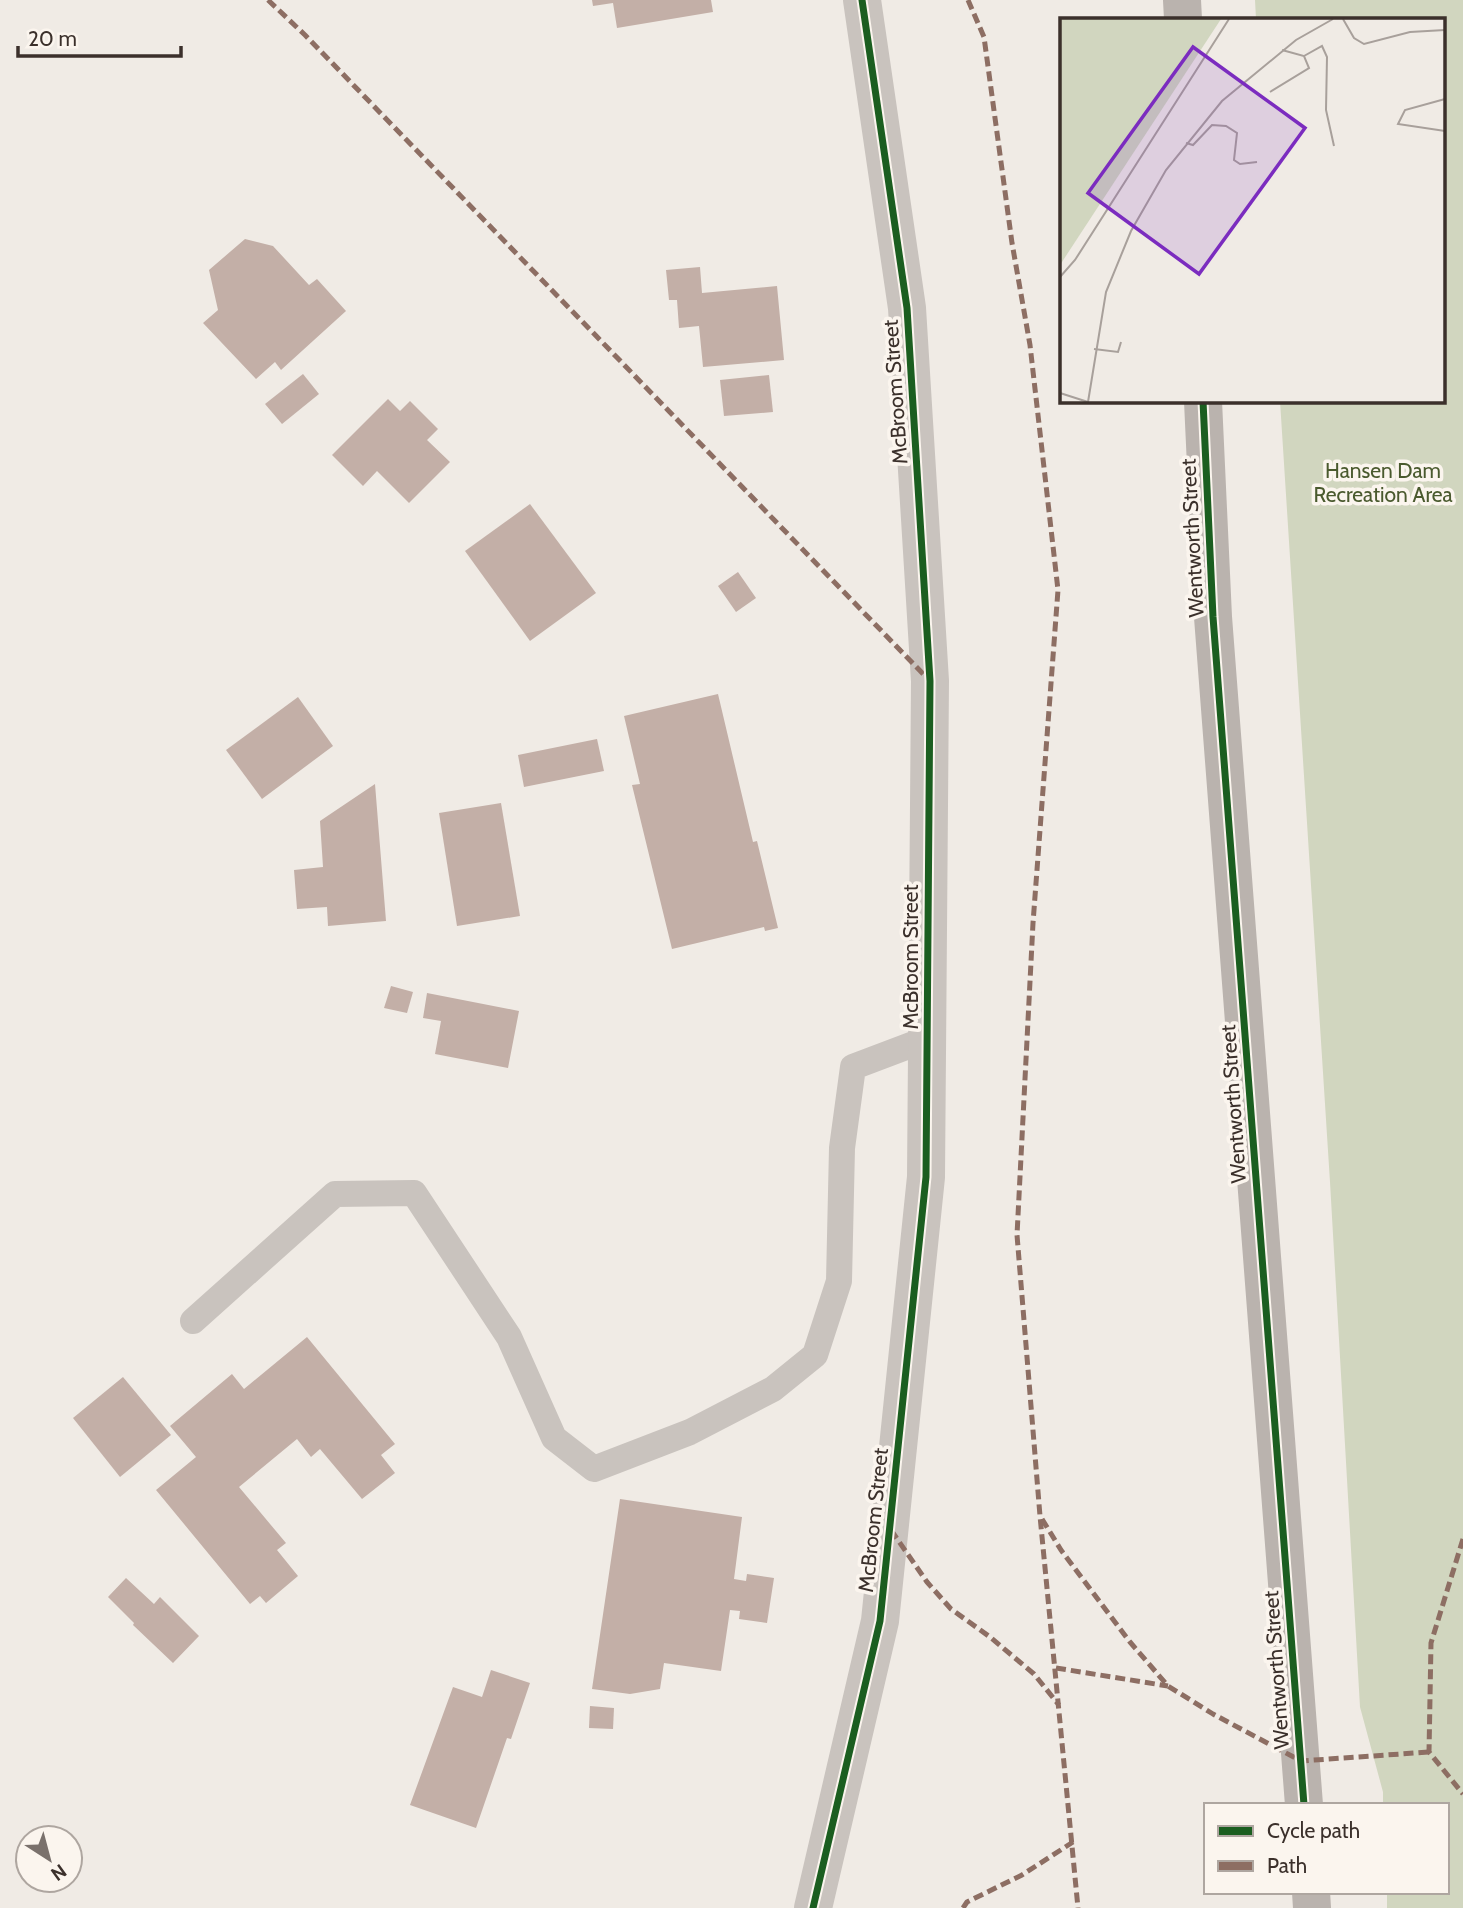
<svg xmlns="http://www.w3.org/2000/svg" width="1463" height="1908" font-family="Cabin,sans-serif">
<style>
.green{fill:#d1d6bf}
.building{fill:#c3afa7}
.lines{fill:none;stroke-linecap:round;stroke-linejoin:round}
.lane{stroke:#c9c3be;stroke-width:26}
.street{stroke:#c9c3be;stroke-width:38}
.secondary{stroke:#bab3ae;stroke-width:38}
.quiet{stroke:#8d6e63;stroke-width:5;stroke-dasharray:10 5;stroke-linecap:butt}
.cycleway-casing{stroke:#fbf5ee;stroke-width:11}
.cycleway{stroke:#1b5e20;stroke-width:7}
.labels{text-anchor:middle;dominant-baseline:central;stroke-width:7;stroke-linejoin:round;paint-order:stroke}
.street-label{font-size:21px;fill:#3b302b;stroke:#fbf5ee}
.park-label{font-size:21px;fill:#4a5a2e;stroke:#fbf5ee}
.inset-road{fill:none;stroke:#a8a09b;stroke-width:2}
.view{fill:#7b2cbf;fill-opacity:0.15;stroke:#7b2cbf;stroke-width:3.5}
.inset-edge{fill:none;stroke:#3b302b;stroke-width:3.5}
</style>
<rect width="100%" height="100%" fill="#f0ebe5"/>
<path class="green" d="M1255,0H1463V1908H1387V1892H1447V1805H1383V1792L1360,1707L1330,1182L1280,401H1444V19H1256Z"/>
<g class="building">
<path d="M592,0H711L713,12L617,28L613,3L593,6Z"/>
<path d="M245,239L273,246L309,285L317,279L346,311L281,370L275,362L256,379L203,323L218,310L209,270Z"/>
<path d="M700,267L702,293L777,286L784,360L703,367L699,326L679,328L677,300H669L666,270Z"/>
<path d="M303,374L319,394L282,424L265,404Z"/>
<path d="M769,375L773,412L724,416L720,380Z"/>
<path d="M388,399L400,411L410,401L438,429L427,440L450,462L409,503L377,471L363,486L332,455Z"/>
<path d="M530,504L596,593L530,641L465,551Z"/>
<path d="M738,572L756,598L736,612L718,586Z"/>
<path d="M718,694L753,842L757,841L778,928L765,931L764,927L672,949L632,785L640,784L624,716Z"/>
<path d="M298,697L333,746L262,799L226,750Z"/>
<path d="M597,739L604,771L524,787L518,755Z"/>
<path d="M375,784L386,921L328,926L327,907L297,909L294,870L323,867L320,821Z"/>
<path d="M501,803L520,916L457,926L439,813Z"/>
<path d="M391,986L413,992L407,1013L384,1008Z"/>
<path d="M427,993L519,1011L508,1068L435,1054L441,1021L423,1018Z"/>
<path d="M307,1337L395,1444L381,1455L395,1473L362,1499L320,1449L311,1457L297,1439L239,1487L286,1543L277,1550L298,1576L266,1603L260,1596L250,1604L156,1490L196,1457L170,1426L232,1374L244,1389Z"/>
<path d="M123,1377L171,1435L120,1477L73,1418Z"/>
<path d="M620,1499L742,1517L734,1579L746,1581L747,1574L774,1578L767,1623L739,1619L740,1611L730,1610L721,1671L664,1663L660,1689L630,1694L592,1689Z"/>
<path d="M126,1578L154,1604L160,1597L199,1636L173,1663L133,1625L134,1623L108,1597Z"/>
<path d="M491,1670L530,1683L511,1739L507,1738L476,1828L410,1805L453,1687L482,1697Z"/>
<path d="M590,1706L614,1708L613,1729L589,1728Z"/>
</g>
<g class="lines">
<path class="lane" d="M193,1321L335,1194L414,1193L509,1337L554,1438L594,1469L690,1432L773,1389L815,1355L839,1281L842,1148L853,1067L927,1039"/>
<path class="street" d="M813,1908L880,1621L926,1177L930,681L907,308L862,0"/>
<g class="secondary">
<path d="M1182,0L1183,19"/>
<path d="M1203,401L1213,617L1304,1805"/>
<path d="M1311,1892L1312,1908"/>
</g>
<g class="quiet">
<path d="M268,0L305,35L929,680"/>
<path d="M968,0L984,37L1012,243L1030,345L1058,590L1033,923L1017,1235L1040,1516L1078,1908"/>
<path d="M1042,1519L1061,1550L1130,1642L1168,1686L1213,1714L1301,1761L1429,1752"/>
<path d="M891,1530L927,1582L951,1609L990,1637L1034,1674L1059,1705"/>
<path d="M1463,1539L1431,1643L1429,1752L1463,1794"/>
<path d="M1056,1668L1168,1686"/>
<path d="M963,1908L967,1902L1022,1875L1073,1842"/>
</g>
<defs>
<g id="cycleway">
<path d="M1203,401L1213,617L1304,1805"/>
<path d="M813,1908L880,1621L926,1177L930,681L907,308L862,0"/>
</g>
</defs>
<use href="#cycleway" class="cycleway-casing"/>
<use href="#cycleway" class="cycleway"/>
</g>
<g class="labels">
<g class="street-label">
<text transform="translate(895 392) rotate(-94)">McBroom Street</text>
<text transform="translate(1192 538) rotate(-93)">Wentworth Street</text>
<text transform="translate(910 957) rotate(-90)">McBroom Street</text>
<text transform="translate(1233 1104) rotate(-94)">Wentworth Street</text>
<text transform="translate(873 1520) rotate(-84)">McBroom Street</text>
<text transform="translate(1276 1670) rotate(-94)">Wentworth Street</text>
</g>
<g class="park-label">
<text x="1383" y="470">Hansen Dam<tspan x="1383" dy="24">Recreation Area</tspan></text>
</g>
</g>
<g transform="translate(1060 18)">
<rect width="385" height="385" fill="#f0ebe5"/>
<path d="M0,1H161L0,247Z" fill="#d1d6bf"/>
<path class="inset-road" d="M283,1L294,20L304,26L350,14L385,12M244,38L262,28L267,39L266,92L274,128M210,74L249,50L244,38L222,32M385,81L345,92L338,106L385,113M126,125L133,127L152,107L166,108L177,115L174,142L180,146L197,144M0,259L15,242L169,1M34,331L58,334L61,324M0,375L28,384M28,384L46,274L71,213L106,152L162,83L236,22L273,1"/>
<path class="view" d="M133,29L245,110L139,256L28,175Z"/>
<rect width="385" height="385" class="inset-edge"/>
</g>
<rect x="1204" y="1803" width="245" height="91" fill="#fbf5ee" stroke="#aea6a0" stroke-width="2"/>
<rect x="1218" y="1826" width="35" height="10" fill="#1b5e20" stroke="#aea6a0" stroke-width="2"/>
<text x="1267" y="1838" font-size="21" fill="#3b302b">Cycle path</text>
<rect x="1218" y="1861" width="35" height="10" fill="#8d6e63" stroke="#aea6a0" stroke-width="2"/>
<text x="1267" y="1873" font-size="21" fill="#3b302b">Path</text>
<g transform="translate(49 1859) rotate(144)"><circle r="33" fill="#fbf5ee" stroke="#aea6a0" stroke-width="2"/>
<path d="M0-5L12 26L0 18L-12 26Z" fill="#7a716c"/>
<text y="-10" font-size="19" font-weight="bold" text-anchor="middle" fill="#3b302b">N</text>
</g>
<path d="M18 46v10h163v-10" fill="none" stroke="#3b302b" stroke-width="3.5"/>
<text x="28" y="46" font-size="21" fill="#3b302b" stroke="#fbf5ee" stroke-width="5" paint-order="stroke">20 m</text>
</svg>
